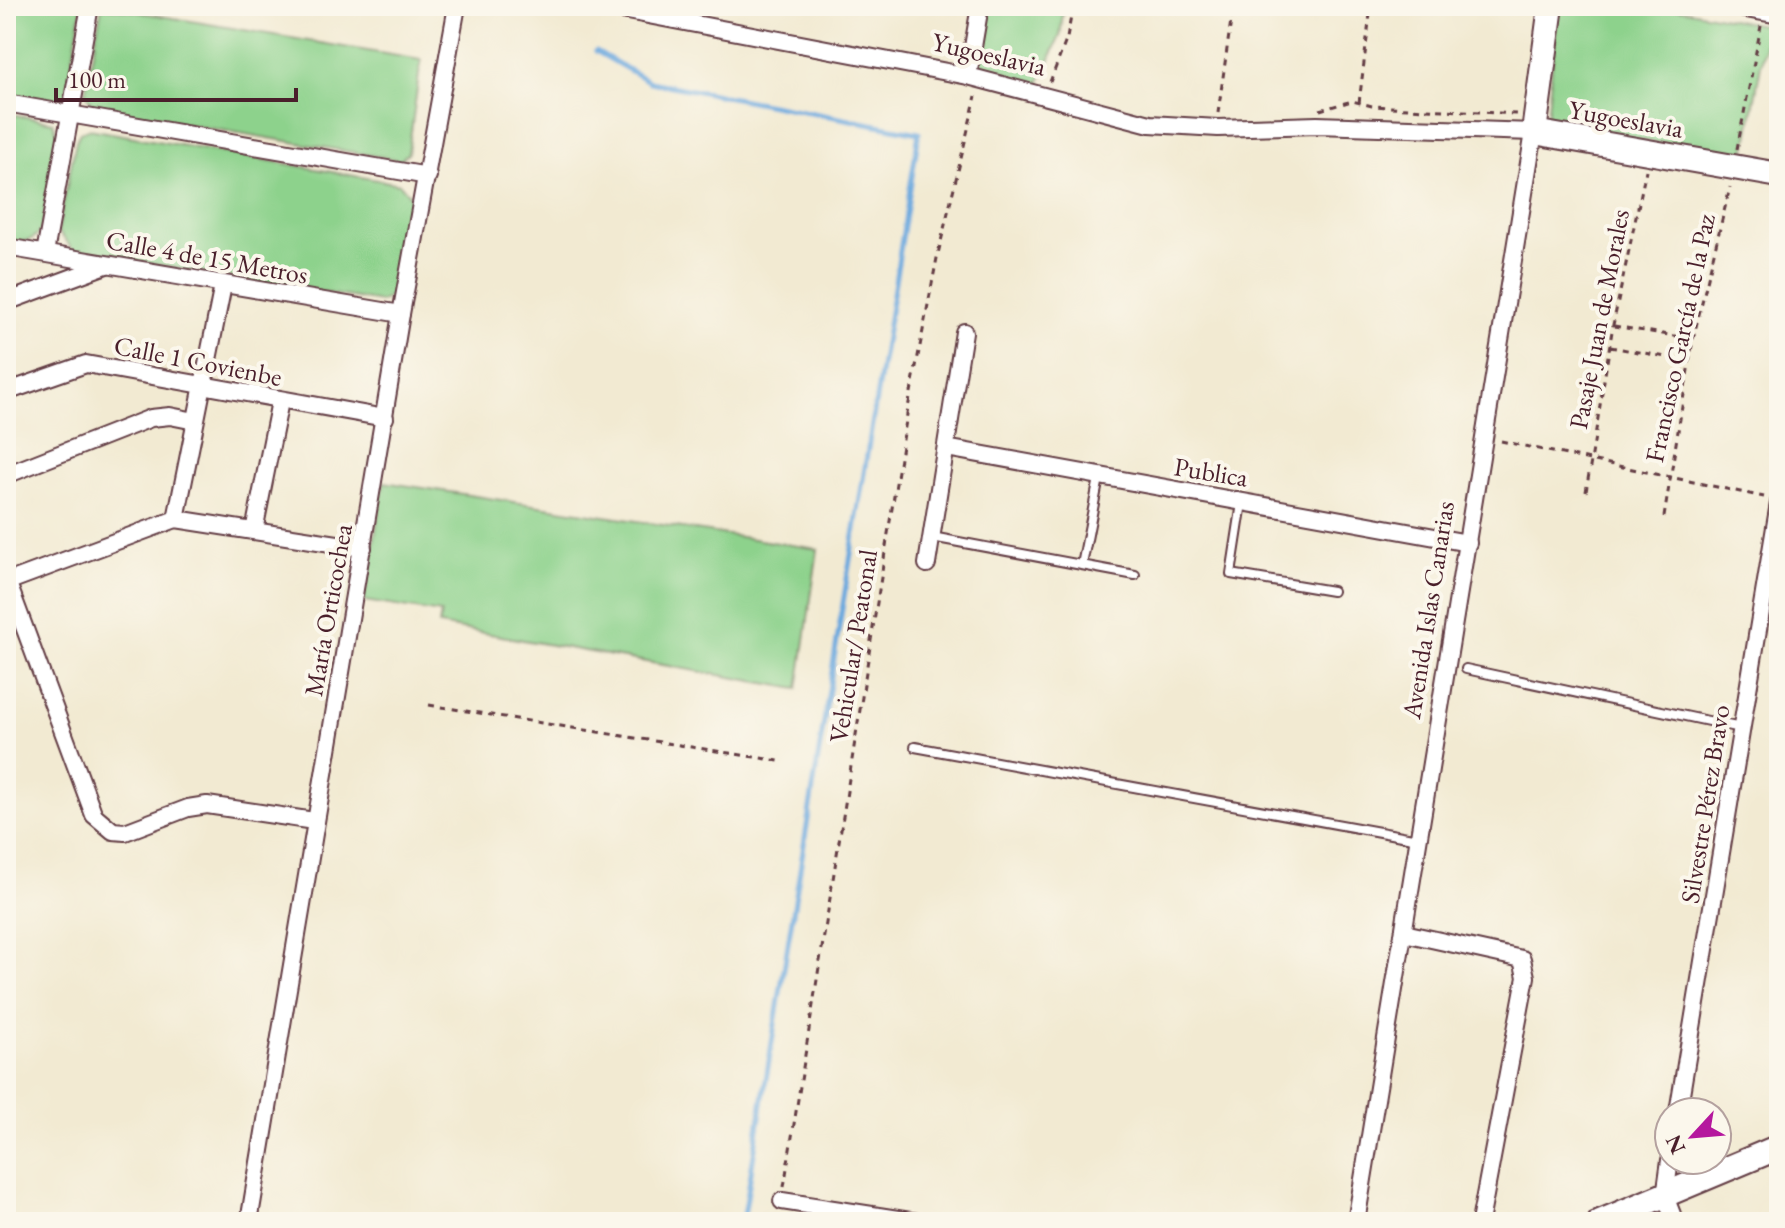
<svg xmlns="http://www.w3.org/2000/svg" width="1785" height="1228" font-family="'EB Garamond',serif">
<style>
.green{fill:#8dd28c;stroke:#6c785c;stroke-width:2}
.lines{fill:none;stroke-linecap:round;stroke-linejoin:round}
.stream{stroke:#6ca9de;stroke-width:5}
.lane-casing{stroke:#633d44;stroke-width:12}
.street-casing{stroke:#633d44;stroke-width:20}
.secondary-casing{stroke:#633d44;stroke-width:28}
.path{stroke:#633d44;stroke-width:3;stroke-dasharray:6 6;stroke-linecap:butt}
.lane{stroke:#fff;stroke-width:8}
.street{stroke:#fff;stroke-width:16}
.secondary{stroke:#fff;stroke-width:24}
.labels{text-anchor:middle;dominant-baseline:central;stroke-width:8;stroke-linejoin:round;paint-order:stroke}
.street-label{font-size:26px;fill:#4a1f2b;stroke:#fbf7ec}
</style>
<rect width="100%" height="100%" fill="#fbf7ec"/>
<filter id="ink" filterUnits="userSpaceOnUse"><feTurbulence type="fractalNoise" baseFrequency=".0125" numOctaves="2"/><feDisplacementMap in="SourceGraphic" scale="16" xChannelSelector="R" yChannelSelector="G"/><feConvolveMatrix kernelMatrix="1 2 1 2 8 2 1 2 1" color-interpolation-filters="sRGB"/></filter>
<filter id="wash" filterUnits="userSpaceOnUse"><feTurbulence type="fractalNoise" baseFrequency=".006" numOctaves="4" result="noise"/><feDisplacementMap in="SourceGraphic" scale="32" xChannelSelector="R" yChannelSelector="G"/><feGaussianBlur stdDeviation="1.8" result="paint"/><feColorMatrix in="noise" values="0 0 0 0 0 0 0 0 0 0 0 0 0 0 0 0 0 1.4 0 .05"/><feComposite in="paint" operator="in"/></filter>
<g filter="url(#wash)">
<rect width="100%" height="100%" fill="#f2ead2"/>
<g class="green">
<path d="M6,6H82L66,97L51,105L6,97Z"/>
<path d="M102,6L421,60L408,153L400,160L95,109L85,93Z"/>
<path d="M984,6H1064L1060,36L1038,86L988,71L978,61Z"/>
<path d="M1558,6H1664L1768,26L1744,159L1559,125L1547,119Z"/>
<path d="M6,113L53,122L59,138L42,228C35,243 20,243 6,240Z"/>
<path d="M89,129L400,184L412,198L397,292L381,302L74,251L58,231L76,141L80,132Z"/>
<path d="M384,482L818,549L798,689L439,625L441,613L364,601Z"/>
</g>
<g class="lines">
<path class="stream" d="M596,51L650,82L919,133L743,1222"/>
</g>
</g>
<g filter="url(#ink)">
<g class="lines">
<defs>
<g id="lane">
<path d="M1242,503L1231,574L1332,591"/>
<path d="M932,537L1135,575"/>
<path d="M1082,565L1099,478"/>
<path d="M1466,669L1741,728"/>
<path d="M915,747L1418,839"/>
</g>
<g id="street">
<path d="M601,6L968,76L1150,124L1218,128L1317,125L1534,132L1356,1222"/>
<path d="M1729,6L1779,15"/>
<path d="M968,76L980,6"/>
<path d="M6,103L428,176"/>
<path d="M6,247L401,314"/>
<path d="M45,253L90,6"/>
<path d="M6,302L106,265"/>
<path d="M6,392L86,364L385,418"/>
<path d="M946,448L1468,543"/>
<path d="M6,475L151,418L170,416L195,421"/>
<path d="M176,519L223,285"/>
<path d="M254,531L280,401"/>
<path d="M927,564L964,332"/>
<path d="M6,578L94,815L113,831L125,832L188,808L207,805L314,821"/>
<path d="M7,582L176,519L363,548"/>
<path d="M1404,933L1522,959L1526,977L1480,1222"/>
<path d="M1678,1112L1779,503"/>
<path d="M1670,1160L1665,1196L1675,1222"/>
<path d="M782,1201L917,1222"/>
<path d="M249,1222L401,314L457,6"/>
</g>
<g id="secondary">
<path d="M1551,6L1534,132L1779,175"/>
<path d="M1600,1222L1779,1147"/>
</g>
</defs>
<use href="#lane" class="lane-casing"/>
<use href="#street" class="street-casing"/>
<use href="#secondary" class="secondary-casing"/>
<g class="path">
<path d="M1508,6L1530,9"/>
<path d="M1050,82L1067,38L1073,6"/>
<path d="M1359,103L1371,6"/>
<path d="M1320,110L1352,101L1372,106L1516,114"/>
<path d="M1218,113L1233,6"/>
<path d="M1737,149L1761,26"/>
<path d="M1614,326L1693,339"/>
<path d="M1610,347L1689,361"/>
<path d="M1501,441L1764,497"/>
<path d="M1586,492L1613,325L1646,170"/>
<path d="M1664,517L1693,339L1730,187"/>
<path d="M429,705L779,761"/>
<path d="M784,1187L908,408L937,258L976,96"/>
</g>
<use href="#lane" class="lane"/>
<use href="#street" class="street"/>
<use href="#secondary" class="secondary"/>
</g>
</g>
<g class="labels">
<g class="street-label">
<text transform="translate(989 54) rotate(13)">Yugoeslavia</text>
<text transform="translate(1626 119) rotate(10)">Yugoeslavia</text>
<text transform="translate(207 257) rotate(10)">Calle 4 de 15 Metros</text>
<text transform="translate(1599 319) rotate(-79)">Pasaje Juan de Morales</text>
<text transform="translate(1680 338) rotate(-78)">Francisco García de la Paz</text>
<text transform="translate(198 361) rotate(11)">Calle 1 Covienbe</text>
<text transform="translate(1211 472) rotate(9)">Publica</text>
<text transform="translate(328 610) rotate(-80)">María Orticochea</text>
<text transform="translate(1428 610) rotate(-81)">Avenida Islas Canarias</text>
<text transform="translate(853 646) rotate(-81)">Vehicular/ Peatonal</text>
<text transform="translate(1705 804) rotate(-81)">Silvestre Pérez Bravo</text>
</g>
</g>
<rect width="1785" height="1228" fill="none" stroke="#fbf7ec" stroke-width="32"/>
<g transform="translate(1693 1136) rotate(244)"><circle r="38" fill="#fbf7ec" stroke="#b4a19f" stroke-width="2"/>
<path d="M0-6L14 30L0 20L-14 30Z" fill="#b5179e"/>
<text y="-12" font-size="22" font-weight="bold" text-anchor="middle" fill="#4a1f2b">N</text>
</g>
<path d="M56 88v12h240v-12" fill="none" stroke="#4a1f2b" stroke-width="4"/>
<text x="68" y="88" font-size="24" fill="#4a1f2b" stroke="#fbf7ec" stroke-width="6" paint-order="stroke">100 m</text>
</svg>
